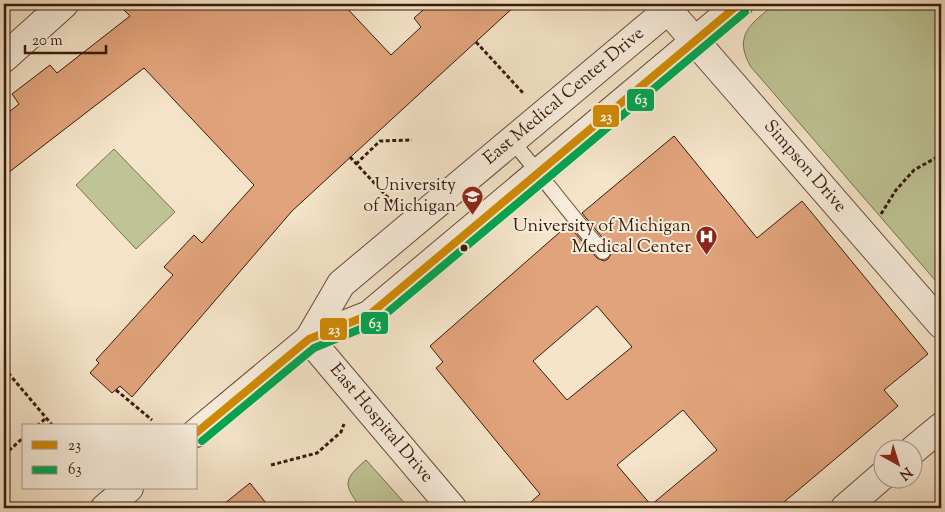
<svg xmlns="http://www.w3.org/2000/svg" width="945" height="512" font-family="'Sorts Mill Goudy',serif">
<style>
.green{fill:#bec495;stroke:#7b6f4f}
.building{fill:#e1a37b;stroke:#381a09;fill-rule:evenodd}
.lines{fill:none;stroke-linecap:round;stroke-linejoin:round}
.service-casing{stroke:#674c39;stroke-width:16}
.minor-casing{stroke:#674c39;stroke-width:30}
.tertiary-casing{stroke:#674c39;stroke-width:30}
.path{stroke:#381a09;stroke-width:3;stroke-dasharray:4 2.5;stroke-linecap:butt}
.service{stroke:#f8eddc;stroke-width:14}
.minor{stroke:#f8eddc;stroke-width:28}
.tertiary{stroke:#f8eddc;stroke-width:28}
.bus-1-casing{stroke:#f8eddc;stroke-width:11}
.bus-2-casing{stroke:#f8eddc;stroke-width:11}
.bus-1{stroke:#d18a02;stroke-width:8}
.bus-2{stroke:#00a651;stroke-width:8}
.bus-dot{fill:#381a09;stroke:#f8eddc;stroke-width:2}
.labels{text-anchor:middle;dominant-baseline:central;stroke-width:4;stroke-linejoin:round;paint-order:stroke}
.street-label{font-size:18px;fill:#381a09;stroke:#f8eddc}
.poi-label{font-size:18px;fill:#381a09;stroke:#f8eddc;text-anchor:end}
.line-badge{stroke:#f8eddc;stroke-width:2}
.badge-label{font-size:14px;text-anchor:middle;font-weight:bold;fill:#fff}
</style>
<rect width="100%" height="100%" fill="#f5e4c9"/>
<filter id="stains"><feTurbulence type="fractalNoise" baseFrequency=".004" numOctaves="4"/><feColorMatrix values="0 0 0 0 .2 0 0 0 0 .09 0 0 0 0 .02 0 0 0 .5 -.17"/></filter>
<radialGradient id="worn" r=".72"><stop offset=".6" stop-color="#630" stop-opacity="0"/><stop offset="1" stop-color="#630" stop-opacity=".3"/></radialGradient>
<g class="green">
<path d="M775,4H941V287L751,67C732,35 752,23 775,4Z"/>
<path d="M114,149L175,212L136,249L76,185Z"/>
<path d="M366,460L409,508H361C343,484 343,480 366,460Z"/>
</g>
<g class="building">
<path d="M118,4H343L391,55L421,27L414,18L430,4H517L292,211L132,397L120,386L112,393L90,373L99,363L96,360L173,275L164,267L194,235L202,243L254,185L144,68L4,176V116L19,104L12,94L50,65L57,73L130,16Z"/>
<path d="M674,136L757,238L802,201L928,354L884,390L898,406L777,508H524L540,494L436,368L443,362L430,346L568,225L597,258L604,261L608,259L611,254L610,247L582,213ZM597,306L632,347L567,400L533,361ZM683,410L717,450L651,505L617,465Z"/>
<path d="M250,483L270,508H219Z"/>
</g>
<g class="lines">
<defs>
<path id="service" d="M512,141C543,177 571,216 603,252"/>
<g id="minor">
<path id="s1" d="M668,10L941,324"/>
<path d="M4,58L64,4"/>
<path id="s2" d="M309,339L452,508"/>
<path d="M912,451L941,427"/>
<path d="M845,508L882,476"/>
</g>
<g id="tertiary">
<path id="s3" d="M309,339L341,284L675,4"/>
<path d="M196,433L309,339L369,315L739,4"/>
<path d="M105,508L129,488"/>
</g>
</defs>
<use href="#service" class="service-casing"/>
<use href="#minor" class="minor-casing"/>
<use href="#tertiary" class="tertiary-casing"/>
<g class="path">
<path d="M476,42L524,94"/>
<path d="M350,157L394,204"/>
<path d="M356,164L380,141L412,140"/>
<path d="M881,214L896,190L914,170L941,155"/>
<path d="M4,368L53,426"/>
<path d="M116,390L152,420"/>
<path d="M37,426L46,418"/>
<path d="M4,455L24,437"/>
<path d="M271,465L317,453L341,432L344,424"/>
</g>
<use href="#service" class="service"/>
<use href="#minor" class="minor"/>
<use href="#tertiary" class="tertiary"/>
<defs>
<path id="bus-1" d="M196,433L309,339L369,315L739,4"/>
<path id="bus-2" d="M202,441L314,348L375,323L745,12"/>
</defs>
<use href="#bus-1" class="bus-1-casing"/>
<use href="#bus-2" class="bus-2-casing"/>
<use href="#bus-1" class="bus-1"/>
<use href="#bus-2" class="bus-2"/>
</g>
<defs>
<symbol id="university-pin" viewBox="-11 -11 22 30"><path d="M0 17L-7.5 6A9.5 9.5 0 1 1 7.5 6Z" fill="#8f2418" stroke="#f8eddc"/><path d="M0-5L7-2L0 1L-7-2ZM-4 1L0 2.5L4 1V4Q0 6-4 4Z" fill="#fff"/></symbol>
<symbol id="hospital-pin" viewBox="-11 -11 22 30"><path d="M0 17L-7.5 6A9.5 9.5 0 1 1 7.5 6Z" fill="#8f2418" stroke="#f8eddc"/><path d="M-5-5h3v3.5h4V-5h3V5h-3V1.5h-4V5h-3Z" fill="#fff"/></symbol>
</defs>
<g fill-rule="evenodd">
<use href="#university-pin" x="460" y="184" width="25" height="34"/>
<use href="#hospital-pin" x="694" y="224" width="25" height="34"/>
</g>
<circle class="bus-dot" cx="464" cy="248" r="4.5"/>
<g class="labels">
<g class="street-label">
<text stroke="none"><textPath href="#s3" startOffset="355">East Medical Center Drive</textPath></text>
<text stroke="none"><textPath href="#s1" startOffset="208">Simpson Drive</textPath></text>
<text stroke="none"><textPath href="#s2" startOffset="111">East Hospital Drive</textPath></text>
</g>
<g class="poi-label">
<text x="456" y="186">University<tspan x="456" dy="21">of Michigan</tspan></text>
<text x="691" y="227">University of Michigan<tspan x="691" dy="21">Medical Center</tspan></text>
</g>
</g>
<g class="line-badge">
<rect x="626" y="88" width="29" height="24" rx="5" fill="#00a651"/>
<rect x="592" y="104" width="28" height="24" rx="5" fill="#d18a02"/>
<rect x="360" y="311" width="29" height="24" rx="5" fill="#00a651"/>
<rect x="319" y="317" width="29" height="24" rx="5" fill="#d18a02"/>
</g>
<g class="badge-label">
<text x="641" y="104">63</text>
<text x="606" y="121">23</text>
<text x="375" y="328">63</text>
<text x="334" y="334">23</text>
</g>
<rect width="945" height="512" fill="none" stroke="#f5e4c9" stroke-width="20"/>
<rect x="5" y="5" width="935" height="502" fill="none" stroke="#381a09" stroke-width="2.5"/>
<rect x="10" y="10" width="925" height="492" fill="none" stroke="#381a09"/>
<rect x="22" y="424" width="175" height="65" fill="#f8eddc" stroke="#ab9988"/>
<rect x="32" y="441" width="25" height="8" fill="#d18a02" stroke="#ab9988"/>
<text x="68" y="450" font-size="15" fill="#381a09">23</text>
<rect x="32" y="466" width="25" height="8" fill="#00a651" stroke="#ab9988"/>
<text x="68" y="474" font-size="15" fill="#381a09">63</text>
<g transform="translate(898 464) rotate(141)"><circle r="24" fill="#f8eddc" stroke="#ab9988"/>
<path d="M0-4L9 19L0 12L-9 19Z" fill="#8f2418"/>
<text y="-8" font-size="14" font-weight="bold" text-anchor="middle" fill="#381a09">N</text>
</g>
<path d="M25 45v8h81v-8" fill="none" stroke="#381a09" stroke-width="2.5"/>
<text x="32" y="45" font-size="15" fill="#381a09" stroke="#f8eddc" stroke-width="4" paint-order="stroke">20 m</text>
<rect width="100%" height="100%" filter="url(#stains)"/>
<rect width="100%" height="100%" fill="url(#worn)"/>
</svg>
